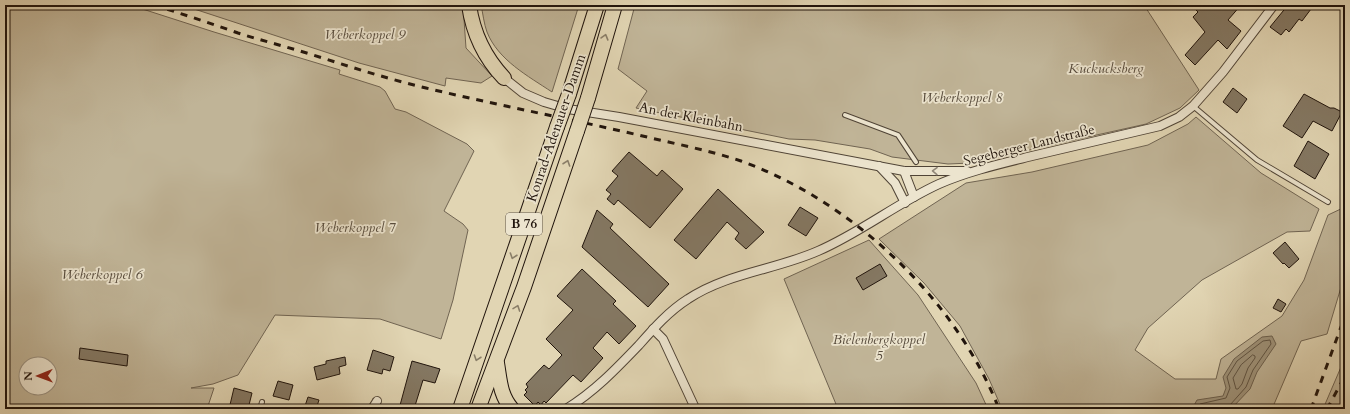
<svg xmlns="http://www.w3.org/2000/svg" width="1350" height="414" font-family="Cardo,serif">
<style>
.green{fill:#c0b497;stroke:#706452;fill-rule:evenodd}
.water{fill:#9f937a;stroke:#6c604e}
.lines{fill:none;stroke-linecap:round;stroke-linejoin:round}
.shore{stroke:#605443;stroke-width:1}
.building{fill:#847863;stroke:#20140c}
.service-casing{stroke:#504436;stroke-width:6}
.minor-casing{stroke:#504436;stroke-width:10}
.trunk-casing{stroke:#20140c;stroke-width:16}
.service{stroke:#ece4ce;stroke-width:4}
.minor{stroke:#ece4ce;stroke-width:8}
.trunk{stroke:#e1d5b3;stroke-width:14}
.rail{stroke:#20140c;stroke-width:3;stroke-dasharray:7 7;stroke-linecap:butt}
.trunk-bridge-casing{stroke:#20140c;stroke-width:16;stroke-linecap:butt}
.trunk-bridge{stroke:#e1d5b3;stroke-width:14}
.oneway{stroke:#8a7e68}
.oneway2{stroke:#908677}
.labels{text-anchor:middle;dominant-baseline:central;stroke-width:3.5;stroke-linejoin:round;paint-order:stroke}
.shield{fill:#ece4ce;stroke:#5d5246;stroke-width:1}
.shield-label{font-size:13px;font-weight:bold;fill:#20140c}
.park-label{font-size:14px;font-style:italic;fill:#584c3d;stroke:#ece4ce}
.street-label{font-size:14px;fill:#20140c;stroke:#ece4ce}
</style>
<rect width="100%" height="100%" fill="#e1d5b3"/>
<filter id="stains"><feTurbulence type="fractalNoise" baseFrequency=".005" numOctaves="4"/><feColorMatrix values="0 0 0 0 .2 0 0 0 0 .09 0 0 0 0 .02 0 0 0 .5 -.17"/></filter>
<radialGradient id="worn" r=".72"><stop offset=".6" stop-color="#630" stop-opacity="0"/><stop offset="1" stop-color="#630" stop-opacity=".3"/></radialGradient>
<g class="green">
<path d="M5,5H130L214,32L340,70L339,74L380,87L385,91L395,109L406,112L467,144L474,151L444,211L463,224L468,230L453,300L441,339L380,319L275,315L238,375L213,384L191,388H214L207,409H5ZM26,364H50V388H26Z"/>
<path d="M182,5H463L466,48L492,76L481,83L446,78L445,86L359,63Z"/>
<path d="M481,5H579L552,92C528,76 498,60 487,32C484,24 483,14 481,5Z"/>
<path d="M635,5H1144L1199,90L1180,108L1146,124L971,163L948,164L892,157L870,149L815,140L789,139L636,108L647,91L618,69Z"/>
<path d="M1196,117L1261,173L1319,209L1310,231L1287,232L1202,280L1148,328L1135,350L1175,379H1216L1221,359L1282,316L1304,280L1328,215L1345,207V274L1327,334L1301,341L1272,409H1002L989,379L960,326L924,283L879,239L966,183L1032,172L1148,145L1188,124Z"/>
<path d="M869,240L918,295L976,383L988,409H838L784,279Z"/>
<path d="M1345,355V409H1323L1344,360Z"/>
</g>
<path class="water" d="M1272,336L1276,344L1257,372L1250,389L1232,408L1192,409L1197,400L1223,396L1226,388L1223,377L1234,359L1262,337Z"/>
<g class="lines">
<g class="shore">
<path d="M1253,355L1255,356V358L1248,368L1242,384L1238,389H1236L1233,378L1241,365Z"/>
<path d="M1197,409L1200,404L1226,398L1230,388L1227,377L1237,361L1263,341L1270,340L1271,344L1253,370L1246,387L1230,405L1229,409"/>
</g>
</g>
<g class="building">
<path d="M1204,5H1241L1228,20L1241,31L1227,49L1218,40L1195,65L1185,55L1205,32L1193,17L1198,12L1196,10Z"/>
<path d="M1288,5H1314L1302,21L1299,19L1289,32L1286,29L1281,35L1270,27Z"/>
<path d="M1233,88L1247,99L1237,113L1223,102Z"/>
<path d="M1304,94L1330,108H1334L1342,112L1332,131L1313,121L1302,138L1283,126Z"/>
<path d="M1308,141L1329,154L1315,179L1294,166Z"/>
<path d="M629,152L657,176L662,170L683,189L650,228L618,200L614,205L607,199L611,194L606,190L618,176L612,171Z"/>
<path d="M718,189L764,232L746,249L735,239L739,233L727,222L696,259L674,240Z"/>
<path d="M800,207L818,218L806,236L788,225Z"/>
<path d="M597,210L613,224L610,228L669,284L648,307L582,247Z"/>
<path d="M1285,242L1299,259L1289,268L1284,263L1283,264L1273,253Z"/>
<path d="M880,264L887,276L863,290L856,278Z"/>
<path d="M582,269L616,301L613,304L636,326L619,344L607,332L593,348L603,358L581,382L573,375L546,403L544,401L541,405L538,402L535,406L524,395L527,392L525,390L528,387L526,384L544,365L549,369L562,355L546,339L573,310L557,296Z"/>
<path d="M1278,299L1286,304L1281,312L1273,308Z"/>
<path d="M80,348L128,355L127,366L79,359Z"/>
<path d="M373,350L394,357L390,371L383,369L382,374L367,370Z"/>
<path d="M345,357L346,365L339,367L340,374L317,380L314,367L326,364V361Z"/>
<path d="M412,361L440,369L435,383L423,380L414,409H399Z"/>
<path d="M278,381L293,385L289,400L273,396Z"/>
<path d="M234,388L252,393L248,409H229Z"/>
<path d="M308,397L319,400L316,409H304Z"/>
</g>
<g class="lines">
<defs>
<g id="service">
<path d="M1193,106L1257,160L1328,202"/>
<path d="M845,115L898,135L916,162"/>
<path d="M695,408H708L710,409"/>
<path d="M260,409L262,402"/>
</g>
<g id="minor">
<path d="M504,78L523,93L544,102L568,109L619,117L904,171H967"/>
<path d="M879,166L895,183L905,203"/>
<path d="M904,171L914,197"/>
<path d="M653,329L663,339L695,408"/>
<path d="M372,409L377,401"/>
<path d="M566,409C594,392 616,369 639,345C654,328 669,311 688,299C727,273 775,270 818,251C860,233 897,203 939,184C969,171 1000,164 1032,156C1075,146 1118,136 1160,126L1179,117L1193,106L1223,72L1274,5"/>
</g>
<g id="trunk">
<path d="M469,5C473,33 485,58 504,78"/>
<path d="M569,94L597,5"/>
<path d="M588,98L615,5"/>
<path d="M497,363C500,381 500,395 512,409"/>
<path d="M460,409L557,127"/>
<path d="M478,409L524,287L577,131"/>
</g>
</defs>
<use href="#service" class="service-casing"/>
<use href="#minor" class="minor-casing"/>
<use href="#trunk" class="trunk-casing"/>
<use href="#service" class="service"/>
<use href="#minor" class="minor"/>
<use href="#trunk" class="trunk"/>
<g class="rail">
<path d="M154,5C182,14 210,23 238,33C263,41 288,47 313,55C351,67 388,79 426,88C501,106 576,120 651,138C681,145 711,151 741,161C852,201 956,299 999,409"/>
<path d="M1311,409L1345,316"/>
<path d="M1327,409L1345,376"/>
</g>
<defs>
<g id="trunk-bridge">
<path d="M557,127L569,94"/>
<path d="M577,131L588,98"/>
</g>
</defs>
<use href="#trunk-bridge" class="trunk-bridge-casing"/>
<use href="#trunk-bridge" class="trunk-bridge"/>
</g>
<defs><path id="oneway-chevron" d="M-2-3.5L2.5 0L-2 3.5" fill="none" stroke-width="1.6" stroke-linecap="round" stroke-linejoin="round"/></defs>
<g class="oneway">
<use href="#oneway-chevron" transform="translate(605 37) rotate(-74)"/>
<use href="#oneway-chevron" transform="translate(567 163) rotate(-71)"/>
<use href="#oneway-chevron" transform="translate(513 256) rotate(109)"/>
<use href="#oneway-chevron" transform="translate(517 308) rotate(-70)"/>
<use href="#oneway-chevron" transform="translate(477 358) rotate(109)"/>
</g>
<use class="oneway2" href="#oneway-chevron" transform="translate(935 171) rotate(-179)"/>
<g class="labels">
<rect class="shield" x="506" y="213" width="36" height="22" rx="3"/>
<g class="shield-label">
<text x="524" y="224">B 76</text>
</g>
<g class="park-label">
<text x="365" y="34">Weberkoppel 9</text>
<text x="1106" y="68">Kuckucksberg</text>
<text x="962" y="97">Weberkoppel 8</text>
<text x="355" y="227">Weberkoppel 7</text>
<text x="102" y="274">Weberkoppel 6</text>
<text x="879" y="339">Bielenbergkoppel<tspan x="879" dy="16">5</tspan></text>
</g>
<g class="street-label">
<text transform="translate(691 117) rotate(11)">An der Kleinbahn</text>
<text transform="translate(556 128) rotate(-71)">Konrad-Adenauer-Damm</text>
<text transform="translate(1029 145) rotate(-14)">Segeberger Landstraße</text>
</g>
</g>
<rect width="1350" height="414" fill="none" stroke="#e1d5b3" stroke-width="20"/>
<rect x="6" y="6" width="1338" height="402" fill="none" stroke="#20140c" stroke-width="2"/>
<rect x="10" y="10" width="1330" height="394" fill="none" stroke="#20140c"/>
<g transform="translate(38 376) rotate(269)"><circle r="19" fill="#ece4ce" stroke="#9a9180"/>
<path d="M0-3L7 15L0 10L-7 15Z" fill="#8f2418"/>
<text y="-6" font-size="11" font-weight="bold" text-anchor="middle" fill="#20140c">N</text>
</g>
<rect width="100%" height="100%" filter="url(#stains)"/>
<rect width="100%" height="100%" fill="url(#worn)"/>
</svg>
